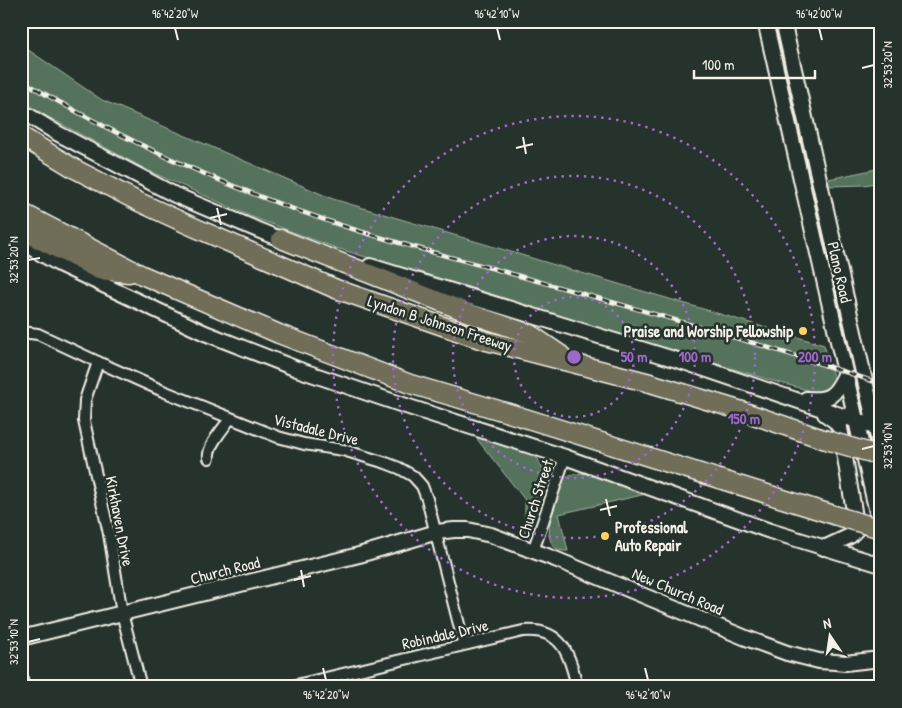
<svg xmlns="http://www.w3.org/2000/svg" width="902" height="708" font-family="'Patrick Hand',sans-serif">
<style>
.green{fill:#55735b;stroke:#a4b2a2}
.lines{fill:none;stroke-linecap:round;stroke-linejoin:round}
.street-casing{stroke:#f4f1e8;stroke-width:14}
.secondary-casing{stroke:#f4f1e8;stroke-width:18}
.highway-casing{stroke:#f4f1e8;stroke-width:21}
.street{stroke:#26332d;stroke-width:10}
.secondary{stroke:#26332d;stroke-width:14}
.highway{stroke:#706e59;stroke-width:18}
.rail-casing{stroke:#f4f1e8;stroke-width:4.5}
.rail{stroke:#26332d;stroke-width:2.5;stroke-dasharray:8;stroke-linecap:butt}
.highway-bridge-casing{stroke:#f4f1e8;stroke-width:21;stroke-linecap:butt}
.highway-bridge{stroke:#706e59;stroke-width:18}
.ticks{fill:none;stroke:#f4f1e8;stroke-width:2}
.ring{fill:none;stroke:#9f67cb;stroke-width:2.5;stroke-dasharray:2.5 5}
.poi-dot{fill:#ffd166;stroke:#26332d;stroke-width:2}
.labels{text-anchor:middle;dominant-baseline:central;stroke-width:5;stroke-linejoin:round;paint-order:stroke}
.street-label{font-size:16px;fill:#f4f1e8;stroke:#26332d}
.poi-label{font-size:16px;font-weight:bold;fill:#f4f1e8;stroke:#26332d;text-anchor:end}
.centre{fill:#9f67cb;stroke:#26332d;stroke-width:2.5}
.ring-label{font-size:15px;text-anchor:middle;font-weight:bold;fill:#9f67cb;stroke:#26332d;stroke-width:5;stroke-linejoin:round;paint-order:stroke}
.neatline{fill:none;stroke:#f4f1e8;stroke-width:2}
.ticks-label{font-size:12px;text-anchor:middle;fill:#f4f1e8}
</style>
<rect width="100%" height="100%" fill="#26332d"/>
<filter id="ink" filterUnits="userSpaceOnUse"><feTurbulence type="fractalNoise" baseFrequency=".02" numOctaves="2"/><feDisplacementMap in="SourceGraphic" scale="10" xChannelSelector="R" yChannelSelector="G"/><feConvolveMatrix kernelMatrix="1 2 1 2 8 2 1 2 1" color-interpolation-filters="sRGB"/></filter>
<g filter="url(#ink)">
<g class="green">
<path d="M21,45L102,100L333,199L824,345L835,383L830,391L815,392L773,381L336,248L255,218L149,171L39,112L21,101Z"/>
<path d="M881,168V182L864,185L828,186L829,179Z"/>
<path d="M473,434L529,452L538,459L543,470V484L529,530L524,538L525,529V500Z"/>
<path d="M581,473L599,476L646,494L559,514L568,551C539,553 551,513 556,498C558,492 560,484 563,479C568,474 575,474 581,473Z"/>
</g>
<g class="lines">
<defs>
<g id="street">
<path d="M21,332L38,334L98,362L163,391L278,437L304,444L343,450L386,463L399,468L413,476L422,486L427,499L464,644"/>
<path d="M98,362L85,400L84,421L109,534L122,613L141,687"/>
<path d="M209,458C207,446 223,429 230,419"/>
<path d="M533,551L565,457"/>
<path d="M21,674L24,687"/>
<path d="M288,687L523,631C562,627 570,655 577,687"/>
</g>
<g id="secondary">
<path d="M765,21L881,530"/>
<path d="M783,21L881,451"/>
<path d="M21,111L57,133L175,195L270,235L290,242"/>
<path d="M21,242L59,264L205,333L297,369L409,407L565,457L770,531L881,565"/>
<path d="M370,266L690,364L881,429"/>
<path d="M806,399C829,401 835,396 845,375"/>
<path d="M824,548L850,536L857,529L840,428L835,421L825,414"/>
<path d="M21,638L359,555L437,532L454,530H468L491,535L555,559L746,638L787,653L819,661L835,662L845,663L881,659"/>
</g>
<g id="highway">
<path d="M21,136L75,169L139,202L189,225L336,289L483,340L650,383L739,410L823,439"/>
<path d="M21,212L142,275L279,334L410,384L512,414L834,515"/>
<path d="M21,230L99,270L129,273"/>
<path d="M281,239L474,315L530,334L561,355"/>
</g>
</defs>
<use href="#street" class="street-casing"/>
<use href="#secondary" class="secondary-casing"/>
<use href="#highway" class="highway-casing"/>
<use href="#street" class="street"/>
<use href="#secondary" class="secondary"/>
<use href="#highway" class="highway"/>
<defs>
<path id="rail" d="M21,80C120,139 225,187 334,223C388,241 443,255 498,270C626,306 755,341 881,384"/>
</defs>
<use href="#rail" class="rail-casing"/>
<use href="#rail" class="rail"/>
<defs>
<g id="highway-bridge">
<path d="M823,439L881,456"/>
<path d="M834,515L881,529"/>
</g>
</defs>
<use href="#highway-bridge" class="highway-bridge-casing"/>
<use href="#highway-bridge" class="highway-bridge"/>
</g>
</g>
<path class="ticks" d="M175,28L178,40M497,28L500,40M819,28L822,40M862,68L874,65M523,137L526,154M516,148L533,144M217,208L221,225M210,218L227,214M28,260L40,258M862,449L874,446M606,499L610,516M600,510L617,506M301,570L304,587M294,580L311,576M28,642L40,639M323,668L326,680M645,668L648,680"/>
<g class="ring">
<circle cx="574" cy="357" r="60"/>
<circle cx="574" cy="357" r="121"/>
<circle cx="574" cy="357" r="181"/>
<circle cx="574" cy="357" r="241"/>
</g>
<g class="poi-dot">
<circle cx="803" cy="331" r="5"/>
<circle cx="605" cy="536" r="5"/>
</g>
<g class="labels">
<g class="street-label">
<text transform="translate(840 272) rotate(77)">Plano Road</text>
<text transform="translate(440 323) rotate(18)">Lyndon B Johnson Freeway</text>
<text transform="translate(316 429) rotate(14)">Vistadale Drive</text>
<text transform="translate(535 499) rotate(-72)">Church Street</text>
<text transform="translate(120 521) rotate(79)">Kirkhaven Drive</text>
<text transform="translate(225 570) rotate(-14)">Church Road</text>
<text transform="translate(678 591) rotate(23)">New Church Road</text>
<text transform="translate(445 634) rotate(-13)">Robindale Drive</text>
</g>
<g class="poi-label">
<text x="793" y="331">Praise and Worship Fellowship</text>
<text x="615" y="527" text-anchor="start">Professional<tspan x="615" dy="18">Auto Repair</tspan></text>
</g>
</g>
<circle cx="574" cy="357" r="8" class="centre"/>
<g class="ring-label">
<text x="634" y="362">50 m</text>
<text x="695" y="362">100 m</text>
<text x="815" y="362">200 m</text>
<text x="744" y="424">150 m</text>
</g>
<rect width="902" height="708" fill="none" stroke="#26332d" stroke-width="55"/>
<g transform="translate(830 636) rotate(347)" stroke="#26332d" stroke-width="4" paint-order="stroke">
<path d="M0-4L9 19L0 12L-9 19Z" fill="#f4f1e8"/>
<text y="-8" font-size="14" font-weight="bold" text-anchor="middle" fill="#f4f1e8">N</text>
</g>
<path d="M694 70v8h121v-8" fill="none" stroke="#f4f1e8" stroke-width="2.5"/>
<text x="702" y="70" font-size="15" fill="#f4f1e8" stroke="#26332d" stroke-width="4" paint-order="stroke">100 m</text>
<rect x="28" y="28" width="846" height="652" class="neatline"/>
<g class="ticks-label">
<text x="175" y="18">96°42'20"W</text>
<text x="497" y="18">96°42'10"W</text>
<text x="819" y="18">96°42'00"W</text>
<text transform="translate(888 65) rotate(-90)" y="4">32°53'20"N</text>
<text transform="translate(14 260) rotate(-90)" y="4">32°53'20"N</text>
<text transform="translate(888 446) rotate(-90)" y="4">32°53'10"N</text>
<text transform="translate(14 642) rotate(-90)" y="4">32°53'10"N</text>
<text x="326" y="699">96°42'20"W</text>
<text x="648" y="699">96°42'10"W</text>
</g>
</svg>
